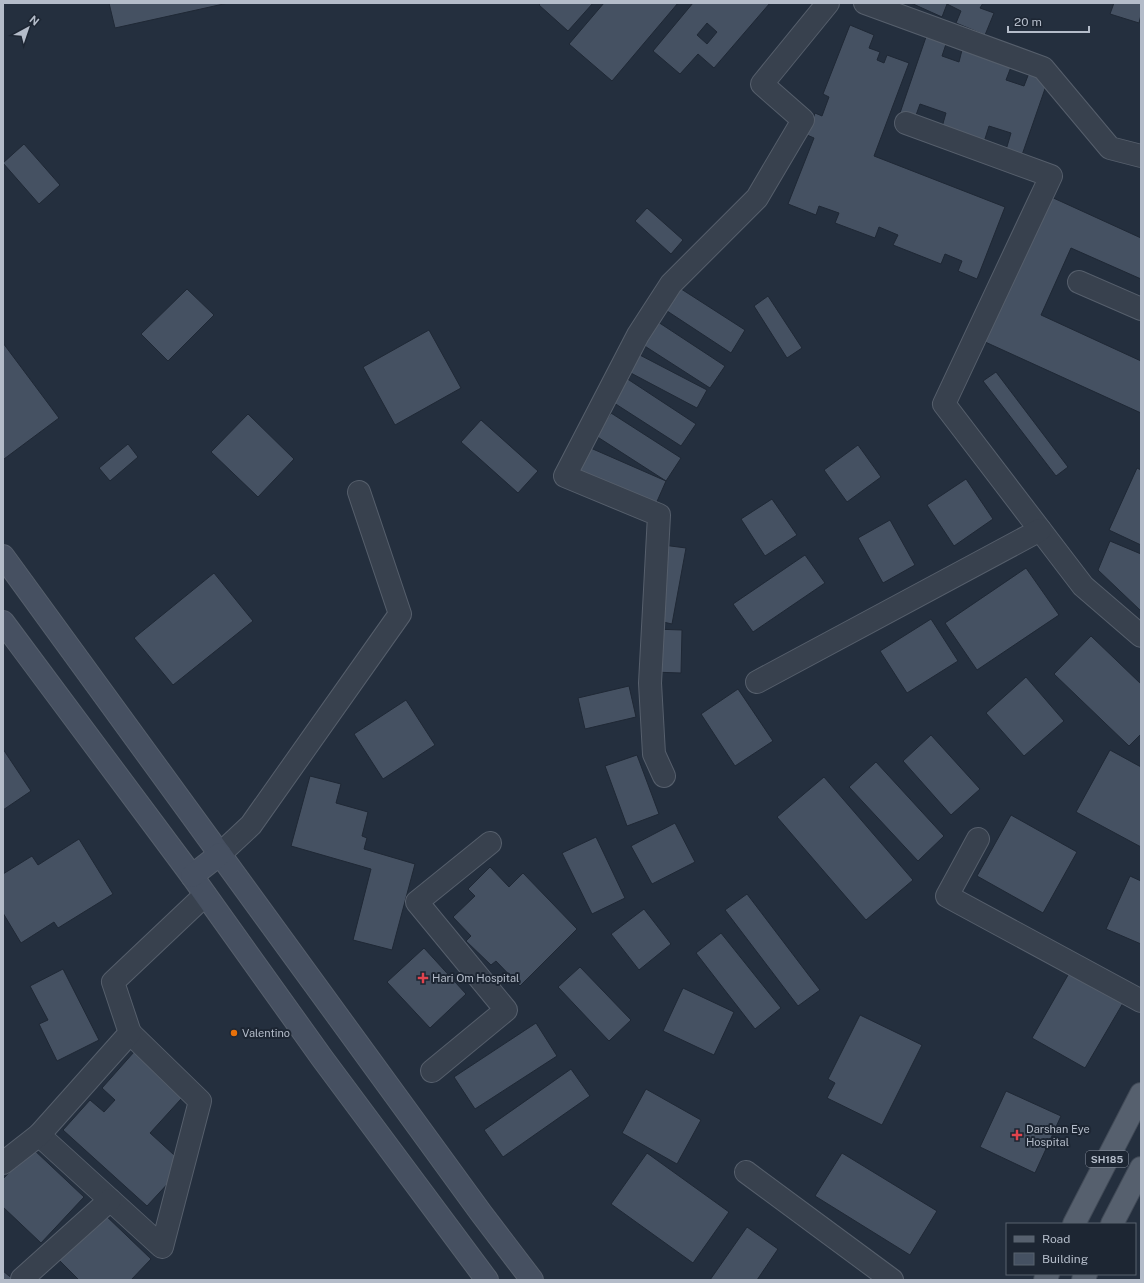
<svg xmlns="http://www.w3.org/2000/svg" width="1144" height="1283" font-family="'Public Sans',sans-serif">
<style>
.building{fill:#455162;stroke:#1f2835;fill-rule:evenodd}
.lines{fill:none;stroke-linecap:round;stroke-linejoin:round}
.minor-casing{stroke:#565f6c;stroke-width:24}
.secondary-casing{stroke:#565f6c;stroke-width:24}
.primary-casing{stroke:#414a57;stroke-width:24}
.minor{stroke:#38414e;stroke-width:22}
.secondary{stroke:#465061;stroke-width:22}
.primary{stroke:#56606e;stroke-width:22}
.health-dot{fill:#e0444e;stroke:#1d2633;stroke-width:1.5}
.food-dot{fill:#e8710a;stroke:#1d2633;stroke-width:1.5}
.labels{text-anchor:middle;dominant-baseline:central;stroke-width:4;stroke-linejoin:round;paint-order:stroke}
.shield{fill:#1d2633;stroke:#878f9c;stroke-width:1}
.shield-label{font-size:10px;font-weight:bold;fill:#b4bcc9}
.poi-label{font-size:11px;fill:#b4bcc9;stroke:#1d2633;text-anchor:start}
</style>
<rect width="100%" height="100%" fill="#242f3e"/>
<g class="building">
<path d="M109,3H228L115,28Z"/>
<path d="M541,3H593L568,31L539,5Z"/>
<path d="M604,3H678L612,81L569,44Z"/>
<path d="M693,3H770L714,68L698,54L680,74L653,51ZM707,23L717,32L707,44L697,35Z"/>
<path d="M911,3H983L980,8L994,13L985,35L956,23L961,11L947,4L942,17Z"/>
<path d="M1114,3H1141V15L1139,23L1110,14Z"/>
<path d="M850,25L874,35L869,48L880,52L877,60L884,63L887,55L909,63L874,156L1005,207L977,279L958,271L962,261L945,254L941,264L893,245L898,235L879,227L875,238L835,223L839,213L819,206L816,215L788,204L814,138L807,135L815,113L822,116L829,97L823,94Z"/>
<path d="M926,37L946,44L942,56L959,62L962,50L1011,67L1006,80L1024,86L1029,73L1048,80L1022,155L1006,150L1011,133L989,126L984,142L942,127L946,113L920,104L915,118L900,113Z"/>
<path d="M24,144L60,185L39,204L3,163Z"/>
<path d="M1049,196L1141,238V279L1071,248L1041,315L1141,361V413L983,341Z"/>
<path d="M647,208L683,240L671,254L635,221Z"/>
<path d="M675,285L745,330L731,353L661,307Z"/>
<path d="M187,289L214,315L168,361L141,334Z"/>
<path d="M768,296L802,348L787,358L754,306Z"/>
<path d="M655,320L725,366L710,388L640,343Z"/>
<path d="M429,330L461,388L395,425L363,367Z"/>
<path d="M3,343L59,418L4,459L3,457Z"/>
<path d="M636,353L707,390L697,408L627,371Z"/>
<path d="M996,372L1068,467L1056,476L983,381Z"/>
<path d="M626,378L696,424L681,446L611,401Z"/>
<path d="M611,413L681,458L666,481L596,436Z"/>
<path d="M248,414L294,459L258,497L211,452Z"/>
<path d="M481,420L538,471L518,493L461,442Z"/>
<path d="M128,444L138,457L110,481L99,468Z"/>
<path d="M858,445L881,477L847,502L824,470Z"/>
<path d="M586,446L666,481L655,506L575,471Z"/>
<path d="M1137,468L1141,470V545L1109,530Z"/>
<path d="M966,479L993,519L954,546L927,505Z"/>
<path d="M772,499L797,535L765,556L741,519Z"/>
<path d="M890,520L915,565L883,583L858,538Z"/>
<path d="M1110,541L1141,554V611L1098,570Z"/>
<path d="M663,545L686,548L672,624L650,619Z"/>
<path d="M805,555L825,583L753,632L733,604Z"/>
<path d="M1026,568L1059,615L977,670L945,623Z"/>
<path d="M214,573L253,621L173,685L134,638Z"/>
<path d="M931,619L958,661L907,693L880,651Z"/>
<path d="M653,629L682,630L681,673L652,672Z"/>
<path d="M1091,636L1141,684V734L1129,746L1054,674Z"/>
<path d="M1026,677L1064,721L1024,756L986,713Z"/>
<path d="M629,686L636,717L585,729L578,698Z"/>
<path d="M738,689L773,741L735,766L701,714Z"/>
<path d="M406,700L435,745L383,779L354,734Z"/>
<path d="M931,735L980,789L951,815L903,761Z"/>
<path d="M3,749L31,791L3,810Z"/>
<path d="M1110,750L1141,767V847L1076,812Z"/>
<path d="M637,755L659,814L627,826L605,766Z"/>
<path d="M876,762L944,836L918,861L849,787Z"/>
<path d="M310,776L341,784L336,803L368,812L362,836L367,838L364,849L415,864L392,950L353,940L371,869L291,846Z"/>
<path d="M824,777L913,880L866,920L777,817Z"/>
<path d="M1011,815L1077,852L1043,913L977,876Z"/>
<path d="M675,823L695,862L652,884L631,846Z"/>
<path d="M596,837L625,898L592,914L562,853Z"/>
<path d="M79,839L113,894L58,928L54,922L21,943L3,913V874L32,856L38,865Z"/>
<path d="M490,867L509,887L523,873L577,929L520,986L496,961L491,965L466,941L471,936L453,917L475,896L468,889Z"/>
<path d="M1130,876L1141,881V944L1106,929Z"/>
<path d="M747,894L820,990L798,1006L725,910Z"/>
<path d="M644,909L671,944L639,970L611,934Z"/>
<path d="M721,933L781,1008L755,1029L696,953Z"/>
<path d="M424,948L466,994L430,1028L387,982Z"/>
<path d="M580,967L631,1020L609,1041L558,987Z"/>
<path d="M1072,968L1126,998L1085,1068L1032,1038Z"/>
<path d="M63,969L99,1040L57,1061L39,1024L48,1020L30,986Z"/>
<path d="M683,988L734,1012L714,1055L663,1031Z"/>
<path d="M860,1015L922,1045L882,1125L827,1098L835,1083L828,1079Z"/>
<path d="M536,1023L557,1056L475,1109L454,1077Z"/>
<path d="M142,1043L191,1088L150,1133L185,1165L147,1206L63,1130L90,1100L104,1112L115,1100L102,1088Z"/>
<path d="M571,1069L590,1096L503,1157L484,1130Z"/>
<path d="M646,1089L701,1120L677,1164L622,1133Z"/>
<path d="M1006,1091L1061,1116L1035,1173L980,1147Z"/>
<path d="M32,1148L84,1197L41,1243L3,1207V1179Z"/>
<path d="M647,1153L729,1212L693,1263L611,1204Z"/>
<path d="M842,1153L937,1211L910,1255L815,1196Z"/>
<path d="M101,1211L151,1259L131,1280H79L56,1257Z"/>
<path d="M747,1227L778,1249L757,1280H710Z"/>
<path d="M3,1271L14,1280H3Z"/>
</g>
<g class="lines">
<defs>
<g id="minor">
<path d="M865,3L1043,68L1110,148L1141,156"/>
<path d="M906,123L1051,176L944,404L1083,586L1141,636"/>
<path d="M1079,282L1141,309"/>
<path d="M757,682L1040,530"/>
<path d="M664,776L654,754L650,683L659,515L565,476L638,335L671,284L757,198L803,120L762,84L828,3"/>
<path d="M978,839L947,896L1141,1001"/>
<path d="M220,854L251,825L400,614L359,492"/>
<path d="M432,1071L506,1010L417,902L490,843"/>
<path d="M39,1135L162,1247L200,1101L130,1033"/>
<path d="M3,1163L39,1135L130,1033L113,982L205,895"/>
<path d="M746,1172L892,1280"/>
<path d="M22,1279L110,1200"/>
</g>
<g id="secondary">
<path d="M3,556L481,1213L532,1280"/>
<path d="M3,622L192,876L322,1058L487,1280"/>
<path d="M192,876L220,854"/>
</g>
<g id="primary">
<path d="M1074,1224L1141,1094"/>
<path d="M1112,1224L1141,1168"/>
<path d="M1045,1280L1048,1274"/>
<path d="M1083,1280L1086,1274"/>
</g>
</defs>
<use href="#minor" class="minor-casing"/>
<use href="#secondary" class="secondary-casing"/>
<use href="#primary" class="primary-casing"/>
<use href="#minor" class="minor"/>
<use href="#secondary" class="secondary"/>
<use href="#primary" class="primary"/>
</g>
<g class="health-dot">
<path d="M421 972h4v4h4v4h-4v4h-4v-4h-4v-4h4z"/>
<path d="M1015 1129h4v4h4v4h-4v4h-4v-4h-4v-4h4z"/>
</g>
<circle class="food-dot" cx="234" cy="1033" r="4"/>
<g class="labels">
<rect class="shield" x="1086" y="1151" width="42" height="16" rx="3"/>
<g class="shield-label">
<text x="1107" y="1159">SH185</text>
</g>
<g class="poi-label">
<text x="432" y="978">Hari Om Hospital</text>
<text x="242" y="1033">Valentino</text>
<text x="1026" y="1129">Darshan Eye<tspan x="1026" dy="13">Hospital</tspan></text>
</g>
</g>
<rect width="1144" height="1283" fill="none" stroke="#b4bcc9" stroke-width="8"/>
<rect x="1006" y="1223" width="130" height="52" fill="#1d2633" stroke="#59626f"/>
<rect x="1014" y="1236" width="20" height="6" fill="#56606e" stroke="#59626f"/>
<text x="1042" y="1243" font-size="12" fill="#b4bcc9">Road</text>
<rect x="1014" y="1253" width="20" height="12" fill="#455162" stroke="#59626f"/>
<text x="1042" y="1263" font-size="12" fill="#b4bcc9">Building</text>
<g transform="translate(28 28) rotate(40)" stroke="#1d2633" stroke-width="3" paint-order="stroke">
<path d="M0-3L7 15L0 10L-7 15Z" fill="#b4bcc9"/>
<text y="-6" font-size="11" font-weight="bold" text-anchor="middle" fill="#b4bcc9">N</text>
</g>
<path d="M1008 26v6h81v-6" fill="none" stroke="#b4bcc9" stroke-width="2"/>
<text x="1014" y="26" font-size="12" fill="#b4bcc9" stroke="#1d2633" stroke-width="3" paint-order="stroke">20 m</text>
</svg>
